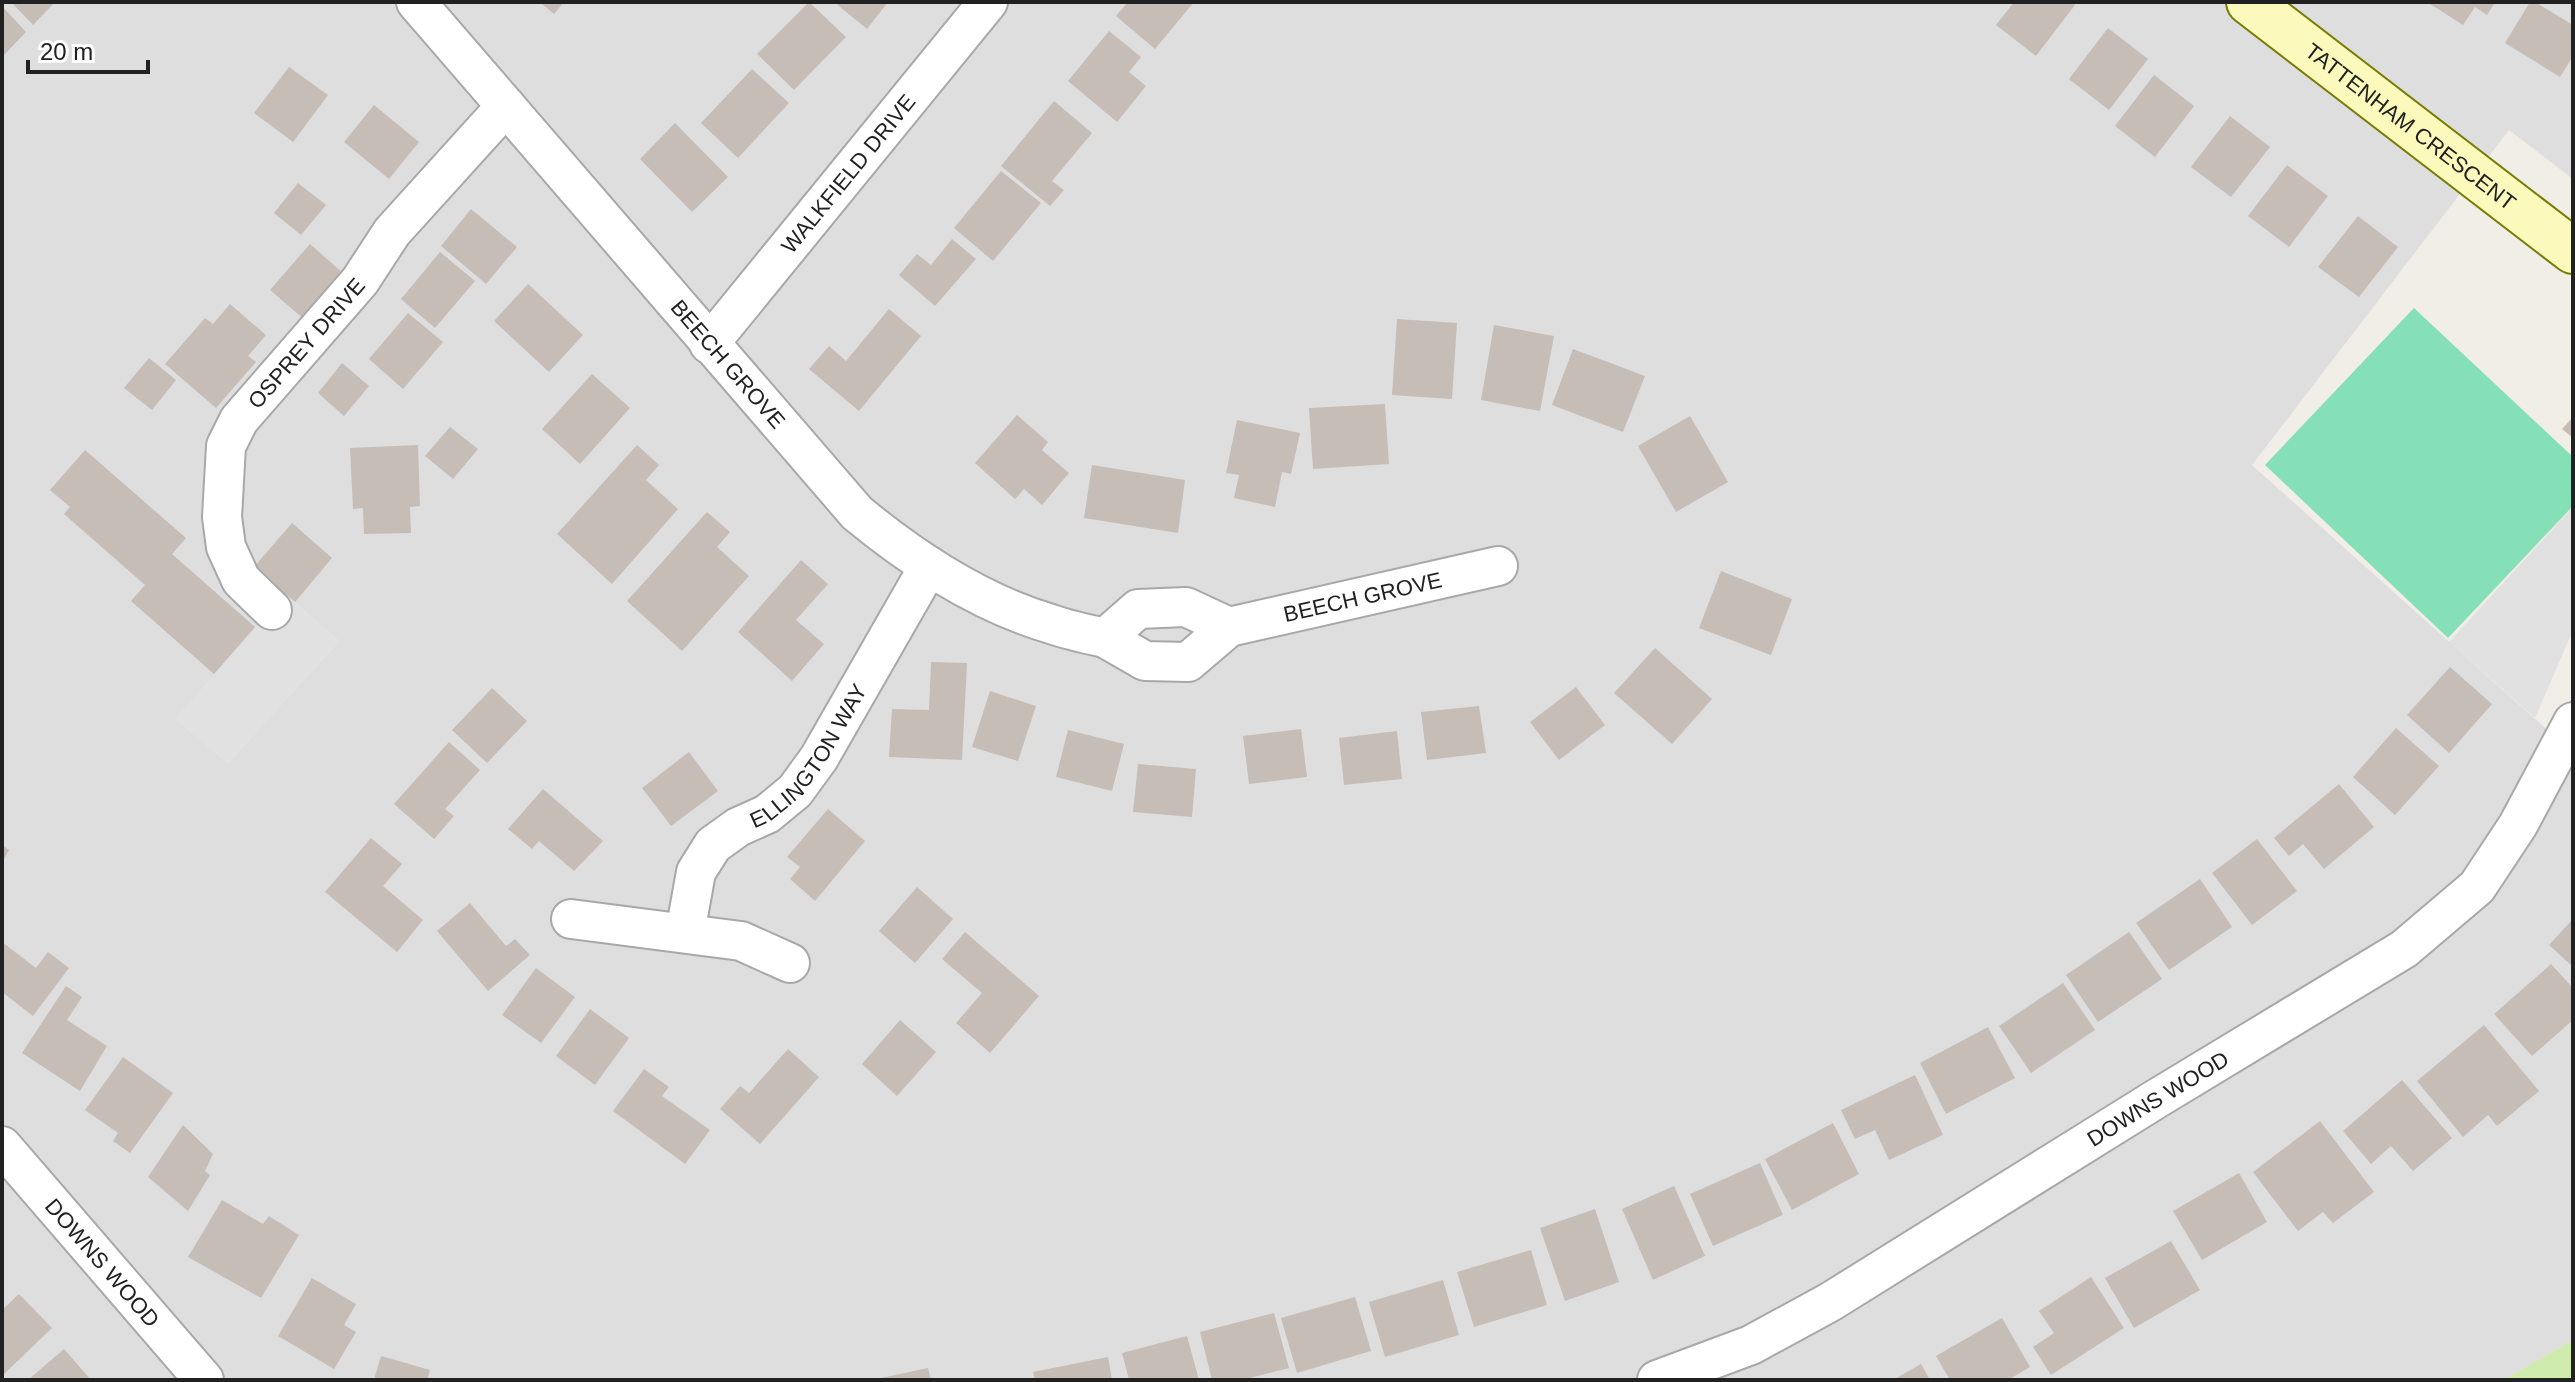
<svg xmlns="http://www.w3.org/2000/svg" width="2575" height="1382" font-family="Arial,sans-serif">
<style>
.residential{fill:#dfdede}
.grass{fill:#cfebad}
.pitch{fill:#85e0b8}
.parking{fill:#e1e1e1}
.building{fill:#c6bdb6}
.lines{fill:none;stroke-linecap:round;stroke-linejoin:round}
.street-casing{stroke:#a8a8a8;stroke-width:42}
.secondary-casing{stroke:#767c04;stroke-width:48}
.street{stroke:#fff;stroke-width:38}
.secondary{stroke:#fbfabc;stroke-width:44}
.labels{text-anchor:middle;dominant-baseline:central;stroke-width:7;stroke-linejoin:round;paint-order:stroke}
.street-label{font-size:22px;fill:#212121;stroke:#fff}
</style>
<rect width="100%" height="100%" fill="#f1ede7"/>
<path class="residential" d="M2,2H2573V179L2509,130L2252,465L2573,753V1340L2503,1380H2Z"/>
<path class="grass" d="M2573,1340V1380H2503Z"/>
<path class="pitch" d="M2414,308L2573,457V506L2448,638L2265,465Z"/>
<g class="parking">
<path d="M2573,507V630L2535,718L2449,642Z"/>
<path d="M286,594L340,641L228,764L175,719Z"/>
</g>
<g class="building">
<path d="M11,2H55L33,25Z"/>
<path d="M540,2H564L554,14Z"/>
<path d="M809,2L846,37L794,90L757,54Z"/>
<path d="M834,2H888L867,29Z"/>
<path d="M1128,2H1194L1155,49L1116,16Z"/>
<path d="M2014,2H2071L2075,5L2036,56L1996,25Z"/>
<path d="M2427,2H2495L2487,15L2475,7L2463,25Z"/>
<path d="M2530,2H2535L2573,25V56L2560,77L2505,43Z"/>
<path d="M2,6L26,32L2,57Z"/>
<path d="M2108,28L2148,59L2109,110L2069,79Z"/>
<path d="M1109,31L1141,57L1129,72L1146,86L1117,122L1068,81Z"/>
<path d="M289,67L328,95L293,142L254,113Z"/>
<path d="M752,69L789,103L738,158L701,123Z"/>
<path d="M2154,75L2194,106L2155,157L2115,126Z"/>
<path d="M1054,101L1092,133L1052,181L1064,190L1050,206L1001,166Z"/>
<path d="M374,105L419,142L389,179L344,142Z"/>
<path d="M2230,116L2270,147L2231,197L2191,167Z"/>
<path d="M675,123L728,177L692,212L640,159Z"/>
<path d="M2287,165L2328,196L2289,247L2248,216Z"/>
<path d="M1001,171L1041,203L993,261L954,228Z"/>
<path d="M298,183L326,205L301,235L274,213Z"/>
<path d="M471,209L517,247L486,284L441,246Z"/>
<path d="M2358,216L2398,247L2359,297L2318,267Z"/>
<path d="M952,239L976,259L935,306L899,275L917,254L931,265Z"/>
<path d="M310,244L344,274L305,320L270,290Z"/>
<path d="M440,252L475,281L435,328L401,299Z"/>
<path d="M528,284L583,335L549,372L494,321Z"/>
<path d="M230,304L266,335L248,356L256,362L216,408L165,364L205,318L213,324Z"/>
<path d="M889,309L921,336L859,411L809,369L829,346L846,361Z"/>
<path d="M408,313L443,342L403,389L369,359Z"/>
<path d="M1397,319L1457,323L1452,399L1392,395Z"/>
<path d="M1494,325L1554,336L1540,411L1481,400Z"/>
<path d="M1573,349L1645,376L1623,432L1552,405Z"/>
<path d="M149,358L176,380L152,410L124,388Z"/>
<path d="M342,363L369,386L344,416L318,393Z"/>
<path d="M592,374L630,408L580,464L542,429Z"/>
<path d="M1385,404L1389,464L1313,469L1309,408Z"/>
<path d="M1017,415L1048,442L1042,450L1069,473L1042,505L1024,489L1015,499L975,463Z"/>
<path d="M1690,416L1728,482L1676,512L1638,446Z"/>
<path d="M2573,417V438L2562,429Z"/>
<path d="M1237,420L1300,433L1291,474L1282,472L1275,507L1234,498L1239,475L1226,473Z"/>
<path d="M450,427L478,449L453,479L425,456Z"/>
<path d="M418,445L420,506L410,507L411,533L364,534L363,508L353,509L350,448Z"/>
<path d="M637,445L659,465L646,480L678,509L612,584L557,534Z"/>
<path d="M85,450L186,538L172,554L255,627L214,674L131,601L145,585L64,514L70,507L50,490Z"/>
<path d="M1092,465L1185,480L1178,533L1084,518Z"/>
<path d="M707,512L730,532L717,547L749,576L682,651L627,601Z"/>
<path d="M292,523L332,558L295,602L254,567Z"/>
<path d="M801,560L828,584L796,620L824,644L792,681L738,632Z"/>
<path d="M1721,571L1792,599L1771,655L1699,628Z"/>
<path d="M1655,648L1712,699L1672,744L1614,693Z"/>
<path d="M931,662L967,663L962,760L889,757L892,709L929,710Z"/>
<path d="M2450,667L2492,704L2449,753L2407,715Z"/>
<path d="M1576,687L1605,725L1559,760L1530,722Z"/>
<path d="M492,688L527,721L487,763L452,730Z"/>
<path d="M990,691L1036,706L1018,761L972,747Z"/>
<path d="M1479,706L1486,753L1427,760L1421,712Z"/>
<path d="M2396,728L2439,766L2395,815L2353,777Z"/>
<path d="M1301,729L1307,777L1249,784L1243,736Z"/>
<path d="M1068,730L1124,744L1112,791L1056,777Z"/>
<path d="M1397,731L1402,779L1344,785L1339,738Z"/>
<path d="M449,742L480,770L445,809L454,816L434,839L394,804Z"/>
<path d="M689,752L718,791L671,826L642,788Z"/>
<path d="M1138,764L1196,769L1192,817L1133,812Z"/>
<path d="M2339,784L2374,827L2324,869L2303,844L2289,856L2274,838Z"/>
<path d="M543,789L603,841L574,871L539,841L532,849L508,829Z"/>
<path d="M828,809L865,841L815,901L790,879L800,867L787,857Z"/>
<path d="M371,838L402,864L383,886L423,920L397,952L325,892Z"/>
<path d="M2257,839L2297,891L2252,925L2212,873Z"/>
<path d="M2,845L9,850L2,863Z"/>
<path d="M2200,879L2232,927L2169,970L2136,923Z"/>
<path d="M917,887L953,919L915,963L879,931Z"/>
<path d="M470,903L506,946L515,939L530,955L488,991L437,931Z"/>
<path d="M2573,919V967L2549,945Z"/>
<path d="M965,932L1039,996L990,1053L956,1023L982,993L942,959Z"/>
<path d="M2129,932L2162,979L2098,1022L2066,975Z"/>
<path d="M2,942L36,968L48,952L69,968L33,1016L2,992Z"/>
<path d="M2551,964L2573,988V1020L2532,1056L2494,1014Z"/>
<path d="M536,968L575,997L541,1043L502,1015Z"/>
<path d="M2063,983L2095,1030L2031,1073L1999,1026Z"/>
<path d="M66,986L82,997L67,1020L107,1046L80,1091L22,1053Z"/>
<path d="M590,1009L629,1038L595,1085L556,1056Z"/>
<path d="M900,1020L936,1052L897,1096L862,1064Z"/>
<path d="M2484,1025L2539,1091L2497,1126L2488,1115L2463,1137L2417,1081Z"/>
<path d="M1988,1027L2015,1078L1946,1114L1920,1063Z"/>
<path d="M788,1049L819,1077L760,1144L720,1109L740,1086L749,1093Z"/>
<path d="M123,1057L173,1093L130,1153L113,1141L118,1133L85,1110Z"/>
<path d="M644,1069L669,1087L662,1096L710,1130L685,1164L613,1111Z"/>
<path d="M1915,1075L1943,1135L1889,1160L1875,1130L1855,1139L1841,1110Z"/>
<path d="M2402,1080L2452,1138L2413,1171L2391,1146L2371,1164L2343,1131Z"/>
<path d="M2320,1121L2374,1192L2333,1223L2323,1212L2298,1231L2253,1172Z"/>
<path d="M1833,1123L1859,1174L1792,1210L1765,1159Z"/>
<path d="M183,1125L213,1154L205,1171L210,1175L188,1211L148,1177Z"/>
<path d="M1760,1163L1783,1215L1713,1246L1690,1194Z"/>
<path d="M2239,1173L2267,1222L2202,1260L2173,1211Z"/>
<path d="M1674,1186L1705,1256L1653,1280L1622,1209Z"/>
<path d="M222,1200L263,1224L269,1216L299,1235L261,1298L188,1257Z"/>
<path d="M1595,1209L1619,1282L1565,1301L1540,1228Z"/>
<path d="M2171,1241L2200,1290L2134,1328L2105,1278Z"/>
<path d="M1531,1250L1547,1305L1474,1327L1457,1272Z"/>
<path d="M2091,1277L2124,1328L2051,1375L2033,1347L2054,1333L2039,1311Z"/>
<path d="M312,1278L356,1304L344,1325L356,1332L334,1369L278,1336Z"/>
<path d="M1443,1280L1459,1335L1385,1357L1369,1302Z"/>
<path d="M19,1294L52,1328L2,1376V1310Z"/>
<path d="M1355,1297L1371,1351L1297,1373L1281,1318Z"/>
<path d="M1274,1313L1289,1368L1242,1380H1212L1200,1332Z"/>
<path d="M2002,1318L2030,1367L2008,1380H1950L1936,1356Z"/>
<path d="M1187,1336L1199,1380H1129L1122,1353Z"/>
<path d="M64,1349L91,1380H28Z"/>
<path d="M381,1356L430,1370L427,1380H374Z"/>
<path d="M1108,1357L1112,1380H1035L1033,1372Z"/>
<path d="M1921,1364L1930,1380H1893Z"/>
<path d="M928,1368L931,1380H877L876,1379Z"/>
</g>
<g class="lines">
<defs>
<g id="street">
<path id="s1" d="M416,2L857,513C914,560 980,603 1051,624C1068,630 1087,634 1105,638L1138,609L1186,607L1229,627"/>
<path id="s2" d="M709,344L988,2"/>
<path id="s3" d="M272,610L241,580L226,547L222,517L226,446L239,420L360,281L392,232L506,106"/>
<path id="s4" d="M1105,638L1145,661L1188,662L1229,627L1498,566"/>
<path d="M571,919L741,941L790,963"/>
<path id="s5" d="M685,933L696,872L713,845L738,827L767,814L795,791L819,758L929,566"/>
<path id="s6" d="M2,1146L204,1380"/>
<path id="s7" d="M1657,1380L1751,1345L1830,1302L2156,1099L2404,949L2477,887L2518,825L2573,722"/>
</g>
<g id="secondary">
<path id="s8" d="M2249,2L2573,251"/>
</g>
</defs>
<use href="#street" class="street-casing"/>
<use href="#secondary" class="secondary-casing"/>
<use href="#street" class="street"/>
<use href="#secondary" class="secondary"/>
</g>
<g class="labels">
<g class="street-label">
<text stroke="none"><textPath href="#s8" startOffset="204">TATTENHAM CRESCENT</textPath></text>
<text stroke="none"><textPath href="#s2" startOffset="220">WALKFIELD DRIVE</textPath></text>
<text stroke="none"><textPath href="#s3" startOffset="312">OSPREY DRIVE</textPath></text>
<text stroke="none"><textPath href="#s1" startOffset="478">BEECH GROVE</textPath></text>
<text stroke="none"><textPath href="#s4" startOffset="280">BEECH GROVE</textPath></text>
<text stroke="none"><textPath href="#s5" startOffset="228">ELLINGTON WAY</textPath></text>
<text stroke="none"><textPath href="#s7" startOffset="576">DOWNS WOOD</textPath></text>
<text stroke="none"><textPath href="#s6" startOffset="154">DOWNS WOOD</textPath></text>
</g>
</g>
<rect width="2575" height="1382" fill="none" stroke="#212121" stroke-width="8"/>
<path d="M28 60v12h120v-12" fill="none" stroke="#212121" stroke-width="4"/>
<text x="40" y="60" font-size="24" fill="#212121" stroke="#ffffff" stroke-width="6" paint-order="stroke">20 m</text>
</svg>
